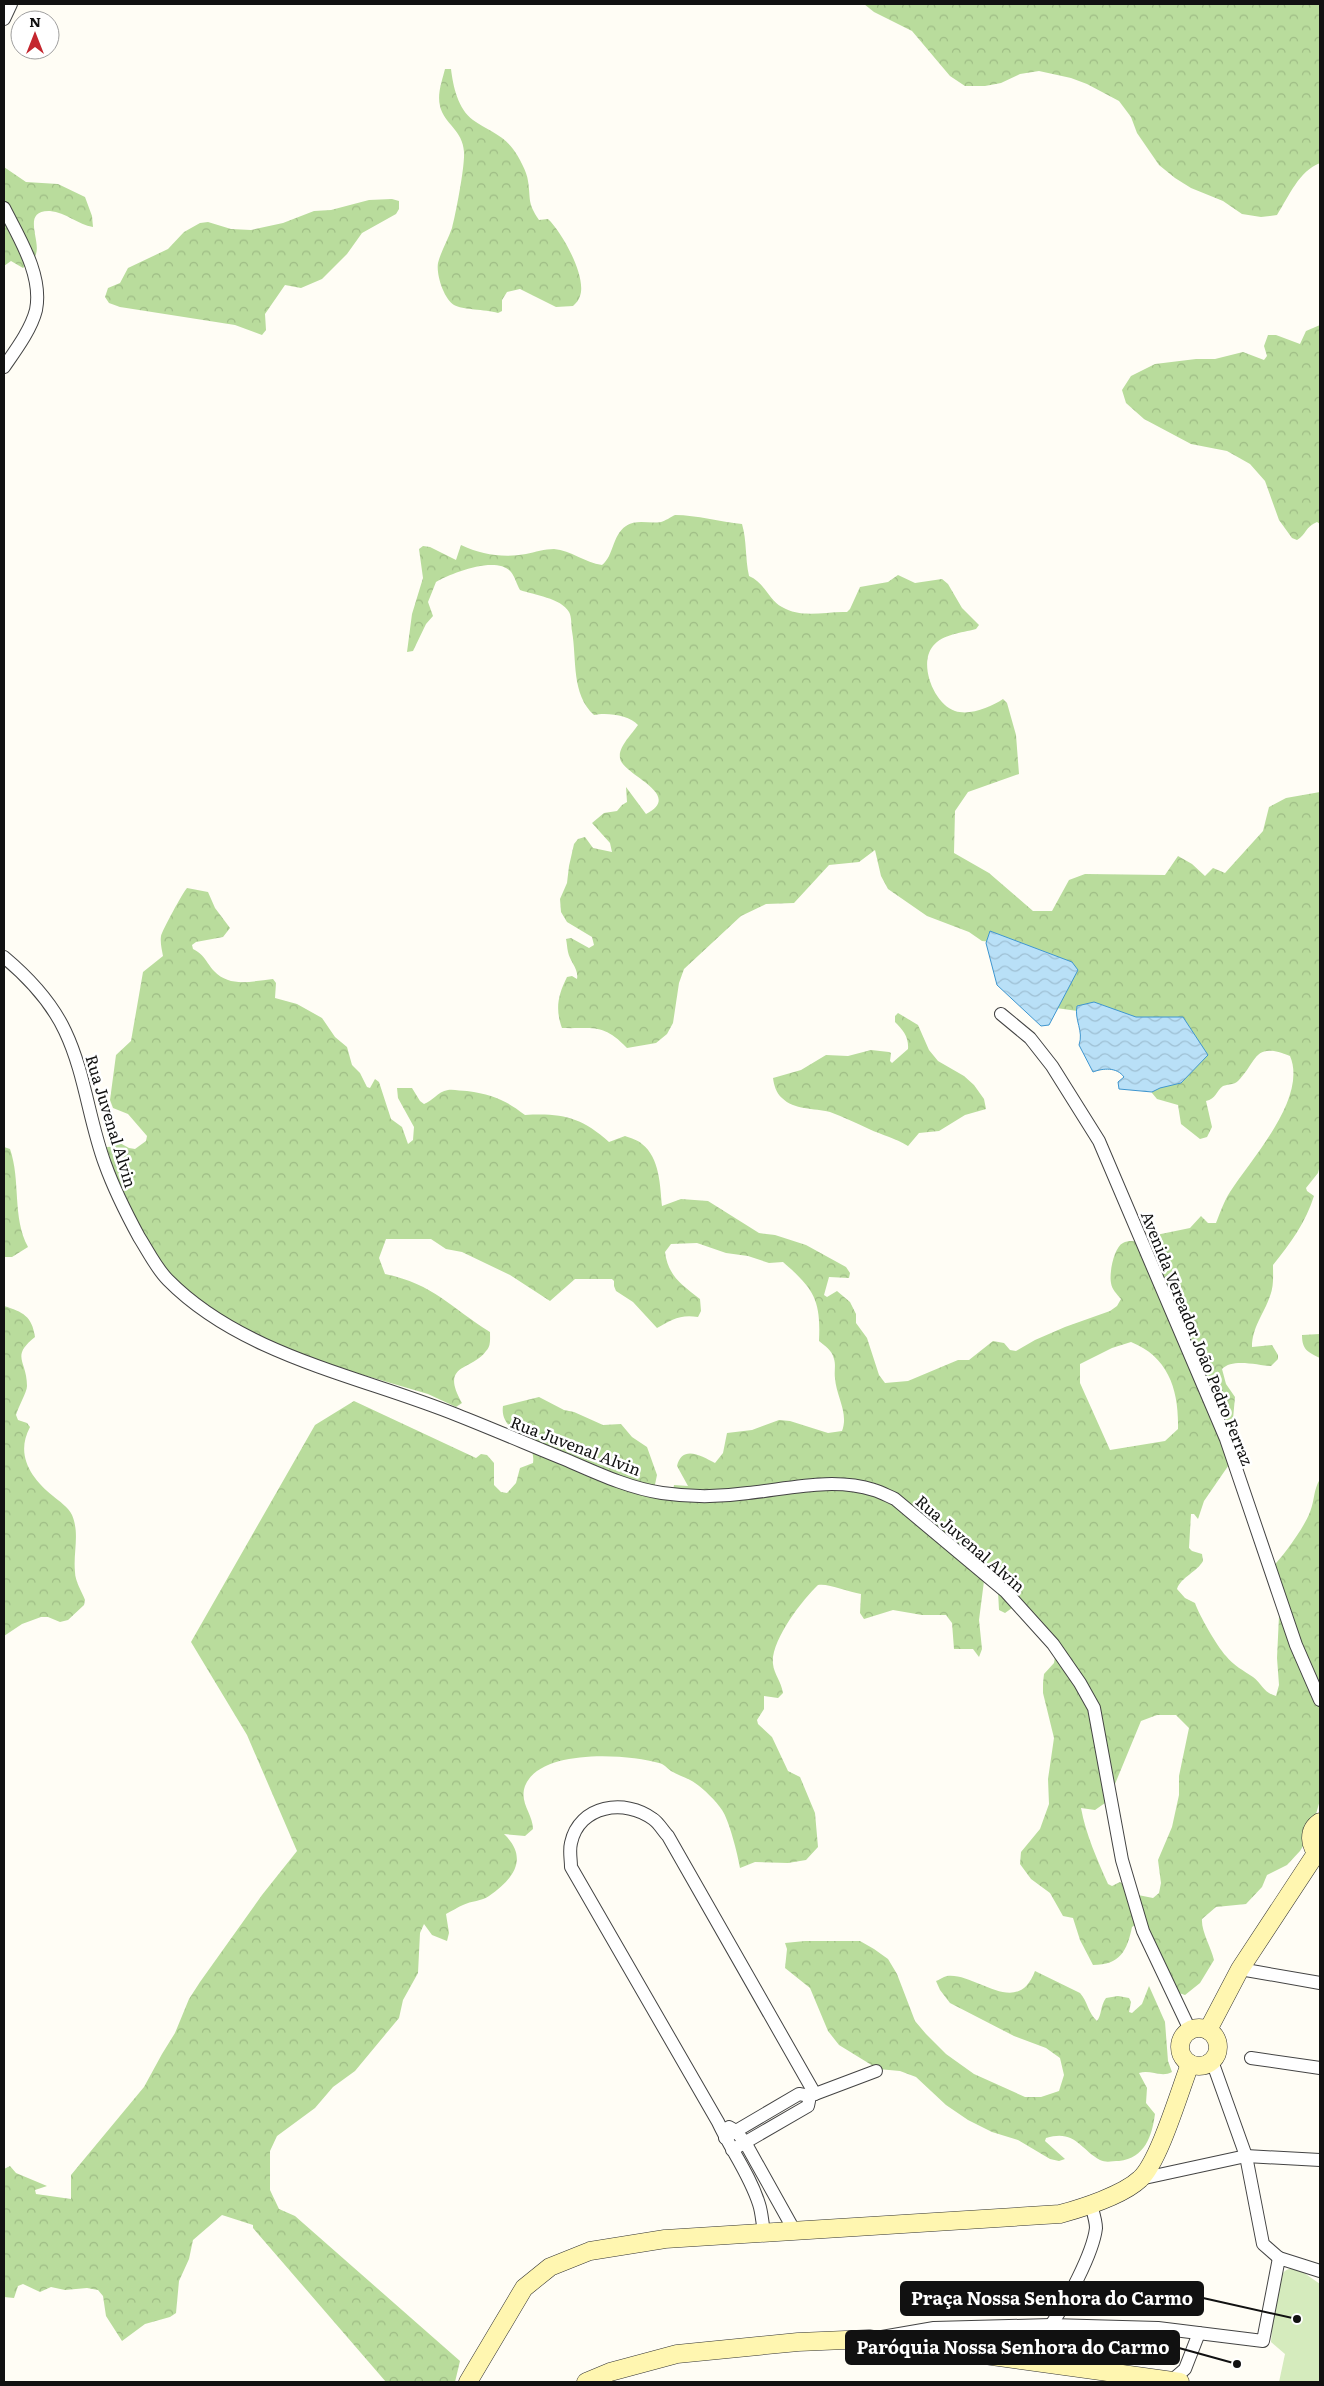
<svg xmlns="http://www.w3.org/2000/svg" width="1324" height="2386" font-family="Literata,serif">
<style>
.forest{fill:url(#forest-crowns);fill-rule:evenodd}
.park{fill:#d5ebbd}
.water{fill:url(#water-waves);stroke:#3f96cf}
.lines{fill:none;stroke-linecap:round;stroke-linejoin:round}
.street-casing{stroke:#444;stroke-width:14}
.secondary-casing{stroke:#333;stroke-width:19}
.street{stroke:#fff;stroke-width:12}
.secondary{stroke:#fff6b0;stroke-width:18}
.labels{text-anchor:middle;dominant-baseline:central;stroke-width:5;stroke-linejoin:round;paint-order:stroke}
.street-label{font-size:16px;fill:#111;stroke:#fff}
.leader{fill:none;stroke:#111;stroke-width:2}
.callout-dot{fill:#111;stroke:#fff;stroke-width:2}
.callout{fill:#111;stroke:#111;stroke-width:2}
.callout-label{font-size:18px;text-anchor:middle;font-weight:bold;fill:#fff}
</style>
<defs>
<pattern id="forest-crowns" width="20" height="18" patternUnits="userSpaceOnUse" patternTransform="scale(1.25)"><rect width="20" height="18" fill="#b9dc9c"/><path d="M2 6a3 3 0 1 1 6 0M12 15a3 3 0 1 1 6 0" fill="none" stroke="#9ebc85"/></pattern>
<pattern id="water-waves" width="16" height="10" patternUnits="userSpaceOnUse" patternTransform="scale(1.25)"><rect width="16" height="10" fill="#b9e0f7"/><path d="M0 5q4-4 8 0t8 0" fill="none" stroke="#9ebfd3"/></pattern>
</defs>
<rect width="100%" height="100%" fill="#fffdf5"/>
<g class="forest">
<path d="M864,4H1320V163C1299,171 1289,196 1277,215L1261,217L1242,214L1223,201L1191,188L1175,178L1159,165L1137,133L1131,117L1119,101L1087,84L1071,78L1039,71L1020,74L1001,83L985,86H965L950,76L912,31L874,12Z"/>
<path d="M445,69H451C453,86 458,109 473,120C487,130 503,135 513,149C519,157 527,172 528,181C531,200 527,202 539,220L548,219C562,232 587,277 580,296C579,300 576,303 573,306L556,307L520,289L507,292L502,300V311L498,313C485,309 462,310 454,305C444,299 436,275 438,263C441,251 448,240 452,228C456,213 465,166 464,152C463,130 444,124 440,106C437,94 442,81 445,69Z"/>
<path d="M4,167L26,182L58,184L85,197L92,216L93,227C78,225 66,212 50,211C21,210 41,240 36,254C35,260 28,264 23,268L11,261L4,266Z"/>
<path d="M392,199L399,201V209L396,214L362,233L347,254L322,279L301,288L285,285L265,314L266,330L262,335L235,325L120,307L109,303L105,297L108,288L120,283L128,268L168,249L184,232L200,223L208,222L231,229L251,230L283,223L314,211L331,210L369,200Z"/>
<path d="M1320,325V524L1317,522C1305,527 1306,535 1297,540L1292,538L1279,520L1265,481L1250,464L1227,451L1191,444L1144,419L1126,403L1122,390L1131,376L1155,364L1196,359H1215L1243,352L1264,360L1267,356L1264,346L1268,335H1276L1300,344L1306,331Z"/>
<path d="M675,515C697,515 720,522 742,524C747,541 745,558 749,576C764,582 769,600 782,607C802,619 826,611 847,612L850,609L860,587L888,582L898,575L915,583L942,579L948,584L962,608L979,625L976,629C961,633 943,634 933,646C918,664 934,704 955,711C970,716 991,707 1003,699L1007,703L1016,735L1019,774L968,792L955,811L954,853L989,873L1033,911H1052L1069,880L1085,874L1165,875L1178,856L1192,864L1205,876L1213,868L1225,873L1263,831L1269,807L1286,798L1320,792V1165L1318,1173L1306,1188L1307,1191L1314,1196C1306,1222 1290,1244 1273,1265C1273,1276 1274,1286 1270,1296C1264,1314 1252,1327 1252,1347L1272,1345L1278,1355V1359L1271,1366C1257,1365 1232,1358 1222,1369L1226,1384L1235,1397L1231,1441L1235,1456L1204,1501L1198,1519L1194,1514H1191L1189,1548L1192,1551L1202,1554L1203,1561C1197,1572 1181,1577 1177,1589L1185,1598L1195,1603C1199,1615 1217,1646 1226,1656C1233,1665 1244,1671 1253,1677C1262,1684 1264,1693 1276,1696L1279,1685L1277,1658L1279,1616L1277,1597L1267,1573C1281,1559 1303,1530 1310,1512C1315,1499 1313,1491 1320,1479V1800L1310,1835L1300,1851L1287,1865L1267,1875L1262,1887L1246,1904L1216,1907L1202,1919C1201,1931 1211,1947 1214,1960L1200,1983L1185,1995L1179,1993L1135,1925L1132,1927C1127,1951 1120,1965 1093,1965L1080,1940L1073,1918L1063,1916L1050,1893L1031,1879L1020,1864L1021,1852L1040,1829L1049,1804L1048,1779L1054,1738L1043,1693V1683L1044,1674L1054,1663L1055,1657L1051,1648L1017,1610L1012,1608L1005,1613L999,1610L998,1591L984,1581L979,1620L982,1649L979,1657L973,1649H954L952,1623L946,1615H922L893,1610L864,1619L860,1613L861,1594C848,1592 828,1583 818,1585C802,1600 770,1642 773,1664C774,1674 781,1681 783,1693L778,1698L764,1696V1709L757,1720L758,1724L772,1737L788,1771L800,1777L815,1813L818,1847L806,1860L788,1863L755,1862L740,1868C738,1855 729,1820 722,1810C716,1801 704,1789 695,1783C688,1778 679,1776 671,1771C667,1768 664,1764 659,1763C628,1754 540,1748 525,1786C519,1803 533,1814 533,1829L525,1836L504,1834C529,1858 514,1879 489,1896C482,1901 471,1901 463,1905C458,1907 452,1911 446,1914L449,1933L447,1941L432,1935L424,1924L420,1933L418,1973L403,2000L399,2018L355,2071L333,2087L315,2108L277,2136L270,2151V2190L279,2209L295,2216L460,2361L455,2382H386L253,2228V2225L222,2215L193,2240L189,2259L179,2281L176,2313L170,2317L145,2324L122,2341L106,2316L103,2296L98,2290L87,2288L65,2290L51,2287L40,2292L23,2284L18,2286L14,2298L4,2297V2169L10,2166L16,2173L47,2186L35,2190L36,2194L71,2199V2175L144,2087L162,2054L175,2033L189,1999L200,1982L262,1895L297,1851L247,1735L191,1642L315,1425L354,1401L476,1458L481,1454L487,1455L494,1463V1485L501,1492L507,1493L516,1483L520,1468L533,1463C537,1435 499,1433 503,1406L539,1397L564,1410L574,1412L603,1425L621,1424L632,1437L647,1447L657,1475L653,1494L658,1499H678L673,1491L674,1485L688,1486L677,1466C682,1444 702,1456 715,1463L723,1453L727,1433L752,1430L779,1420L790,1421L828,1433L842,1431C849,1413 836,1396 835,1378C834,1372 836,1365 834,1359C832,1350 825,1346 819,1341C821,1300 814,1289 783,1262L769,1263L748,1256L726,1253L697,1243L671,1244L665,1252C668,1276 682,1285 700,1299L701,1311L698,1317C680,1314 671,1320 657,1328L633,1302L616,1291L614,1286V1281L612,1279H575L550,1301L510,1275L462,1252L446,1249L431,1239H386L379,1258L385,1274C434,1284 451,1308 490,1332C490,1339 491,1346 486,1351C472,1371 439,1363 462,1403L456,1407L428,1394L295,1355L219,1328L194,1310L159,1275L124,1192L101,1148L115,1146L118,1142L129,1148L135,1149L146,1141L147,1136L128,1114L113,1108L110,1100L116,1055L131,1041L143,972L163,956C162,950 160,943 161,936C162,931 183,892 187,888L208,892L215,908L230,928L223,937L196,942L192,945L193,949C206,956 205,961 214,971C230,988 252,981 273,979L276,983L275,998L297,1004L322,1018L335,1037L347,1047L352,1065L360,1073L367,1087L370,1088L375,1079L379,1082L391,1119L402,1127L408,1144L413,1140L414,1127L398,1098L397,1088H412L420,1101L424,1104C433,1101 437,1092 448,1090C453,1089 461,1091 467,1091C493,1095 504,1099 525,1115C562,1113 581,1117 609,1142L625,1136C630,1138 638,1140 642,1144C660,1158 660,1186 662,1206L681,1199L708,1201L759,1233L775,1235L806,1245L846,1267L850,1273L849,1278L829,1277L824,1295L827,1297L837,1291L850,1302L856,1314V1323L867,1338L879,1375L885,1383L908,1381L958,1360H969L993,1341L1004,1343L1010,1350L1016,1351L1035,1340L1065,1327L1110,1311L1117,1306L1121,1299C1117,1294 1112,1290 1111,1283C1109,1273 1114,1247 1123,1243C1130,1239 1138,1242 1146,1243L1156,1235L1190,1228L1201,1216L1208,1223H1216C1220,1213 1224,1201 1230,1192C1251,1159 1308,1098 1290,1056C1253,1041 1258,1061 1238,1081C1234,1085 1228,1084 1223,1086C1216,1091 1216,1099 1206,1101L1212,1127L1207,1137L1200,1139L1181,1124L1178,1105L1157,1099L1152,1093L1150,1080L1121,1017L1056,1008L1001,943L982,941L969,932L927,916L888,889L881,876L875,850L859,862L829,865L794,903L766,904L741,916L684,969L679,983L673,1023L667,1034L656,1043L627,1048C603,1023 594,1029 562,1028C555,1009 558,995 567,977L572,976L577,979C579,969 570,962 568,952C567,948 567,943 566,939L571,938L589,948L594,945L592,937L567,922L561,912L560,899L567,883L569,866L574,844L578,839L585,837L593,848L612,852L610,843L592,823L604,813L617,811L622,805L627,802L626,787L646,814C685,794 622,775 620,758C618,747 632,734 638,725C630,715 606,712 594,715C571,694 577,660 572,631C571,626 572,617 569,612C561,598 534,595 520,590C517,585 515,577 511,572C497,555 451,573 436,582L428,602L433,616L426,624L413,651L407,652L412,614L423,578L419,549L423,546L430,547L456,560L461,545C482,555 504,558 526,554C535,552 545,549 554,549C571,550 585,563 602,565C614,556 612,535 626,526C636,519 649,524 661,522C665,521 671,517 675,515ZM1131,1342C1169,1357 1179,1391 1178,1429L1165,1441L1110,1450L1080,1383V1364L1112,1348ZM1157,1715H1176L1189,1728L1179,1776V1795L1172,1827L1158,1860L1161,1883L1159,1893L1153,1898L1138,1895L1120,1882L1112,1886L1108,1884C1097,1859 1086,1835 1081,1808L1095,1810L1115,1796V1784L1141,1721Z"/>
<path d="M898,1013L918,1025L929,1050L938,1061L964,1076L974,1085L984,1099L986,1109L965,1115L939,1131L919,1133L908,1146C895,1138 882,1135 869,1129C856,1123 844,1117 830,1112C814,1108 794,1110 782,1098C776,1093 774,1085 773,1078L801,1070L826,1055L848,1056L871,1050L889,1052L891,1053L890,1061L892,1063L908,1049C909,1037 903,1030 895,1022V1016Z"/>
<path d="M4,1147L10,1149C21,1181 12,1217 28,1247L12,1257H4Z"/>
<path d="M4,1306C23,1312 32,1316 35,1337C10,1357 27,1360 27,1386C27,1392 18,1407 16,1415L18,1420L27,1423L30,1427C15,1455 31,1478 53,1496C59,1501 68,1507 72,1515C80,1534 73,1552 75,1572C75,1581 82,1592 85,1600L84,1605L68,1620L60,1622L48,1617H41L22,1624L4,1636Z"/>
<path d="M1320,1334V1358C1308,1352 1302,1350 1302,1335Z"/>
<path d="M805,1941H860L874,1949L888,1959L897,1974L915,2021L926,2034L946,2054L974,2074L1025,2097H1041L1059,2091L1064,2075L1060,2058L1046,2048L1014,2036L950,2003L940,1990L936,1981C939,1980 943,1977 947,1976C976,1972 1017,2019 1035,1971L1080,1993C1088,2002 1088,2013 1097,2021C1102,2015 1100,2006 1106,1998L1118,1996L1129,1998L1131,2002L1129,2012L1132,2013L1142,2004L1149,1986L1165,2022L1168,2061L1172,2072C1161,2078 1150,2069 1139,2073L1147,2088L1146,2103L1155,2114C1152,2136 1145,2158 1119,2161C1112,2161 1106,2163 1100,2160C1080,2149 1075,2129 1046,2138L1045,2141L1065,2159L1059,2161L1050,2159L1018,2140L992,2132L968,2120L946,2105L916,2077L900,2071L878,2069L839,2045L828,2031L810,1988L785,1968L787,1949L785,1943Z"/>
</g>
<path class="park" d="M1297,2268L1320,2284V2382H1279L1285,2354L1271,2342C1273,2326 1273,2284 1283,2273C1287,2268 1291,2269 1297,2268Z"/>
<g class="water">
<path d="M990,931L1072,962L1078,970L1049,1025L1041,1026L997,985L986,943Z"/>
<path d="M1094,1002L1136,1017H1183L1208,1055L1181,1083L1160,1088L1152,1092L1119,1089L1118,1082L1124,1077C1117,1067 1103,1068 1093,1072L1079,1045C1084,1031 1074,1020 1077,1006Z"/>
</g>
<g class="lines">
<defs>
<g id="street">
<path d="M4,19L11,4"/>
<path d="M4,208C19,238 43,275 36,310C31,330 15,351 4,367"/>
<path d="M4,957C29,978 51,1001 65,1031C85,1073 89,1121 105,1164C114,1189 126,1213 139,1237C148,1251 156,1268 168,1280C243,1356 361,1376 457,1415C495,1430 532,1446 569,1461C599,1474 629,1488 662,1493C689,1497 720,1497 748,1493C788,1489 833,1477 874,1490C881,1492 888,1496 895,1499L1006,1592L1053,1644L1080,1683L1094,1708L1122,1860L1143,1931L1190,2030"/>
<path d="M1001,1014L1030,1038L1052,1066L1099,1141L1226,1439L1296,1645L1320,1700"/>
<path d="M1240,1969L1320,1983"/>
<path d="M1251,2058L1320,2068"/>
<path d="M1212,2061L1246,2156L1263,2244L1279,2258"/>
<path d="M815,2094L876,2071"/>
<path d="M729,2127L736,2131L799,2094L810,2096"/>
<path d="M725,2138L736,2131L746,2144L794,2230"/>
<path d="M732,2150L808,2106L810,2096L815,2094L668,1836C663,1831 659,1823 653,1819C625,1798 579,1805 571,1843C569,1851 571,1859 571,1867L718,2122C731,2150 750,2175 759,2204C762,2213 762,2222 764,2231"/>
<path d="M1140,2179L1246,2156L1320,2160"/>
<path d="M1051,2325C1066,2303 1093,2254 1096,2228C1096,2221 1093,2212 1091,2205"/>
<path d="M882,2337L934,2328L1051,2325L1158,2328L1263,2341L1279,2258L1320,2271"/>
<path d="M1170,2382L1185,2369L1199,2333"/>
</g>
<g id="secondary">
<path d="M1320,1822C1308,1830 1308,1846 1320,1855"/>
<circle cx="1199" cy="2047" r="19"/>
<path d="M1208,2030L1240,1969L1317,1852"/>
<path d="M468,2382L524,2288L550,2267L590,2251L665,2239L1060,2214C1082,2208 1123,2195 1140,2179C1159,2162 1180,2090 1190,2064"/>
<path d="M586,2382L610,2372L677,2354L798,2342L869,2339L1180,2382"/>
</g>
</defs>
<use href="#street" class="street-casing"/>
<use href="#secondary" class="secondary-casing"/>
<use href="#street" class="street"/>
<use href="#secondary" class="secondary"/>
</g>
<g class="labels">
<g class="street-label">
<text transform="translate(112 1121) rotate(73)">Rua Juvenal Alvin</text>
<text transform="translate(1198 1338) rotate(68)">Avenida Vereador João Pedro Ferraz</text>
<text transform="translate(576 1445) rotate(21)">Rua Juvenal Alvin</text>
<text transform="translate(971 1543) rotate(41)">Rua Juvenal Alvin</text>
</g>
</g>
<path class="leader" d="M1297 2319L1203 2298M1237 2364L1179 2348"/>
<g class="callout-dot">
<circle cx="1297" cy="2319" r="5"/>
<circle cx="1237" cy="2364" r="5"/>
</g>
<g class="callout">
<rect x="901" y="2282" width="302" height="33" rx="5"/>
<rect x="846" y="2331" width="333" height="33" rx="5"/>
</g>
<g class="callout-label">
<text x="1052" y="2305">Praça Nossa Senhora do Carmo</text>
<text x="1013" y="2354">Paróquia Nossa Senhora do Carmo</text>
</g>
<rect width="1324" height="2386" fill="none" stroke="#111111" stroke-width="10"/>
<g transform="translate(35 35)"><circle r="24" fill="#ffffff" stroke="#a0a0a0"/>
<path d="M0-4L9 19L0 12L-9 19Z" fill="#c4262e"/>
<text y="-8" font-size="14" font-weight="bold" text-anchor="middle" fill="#111111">N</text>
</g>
</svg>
